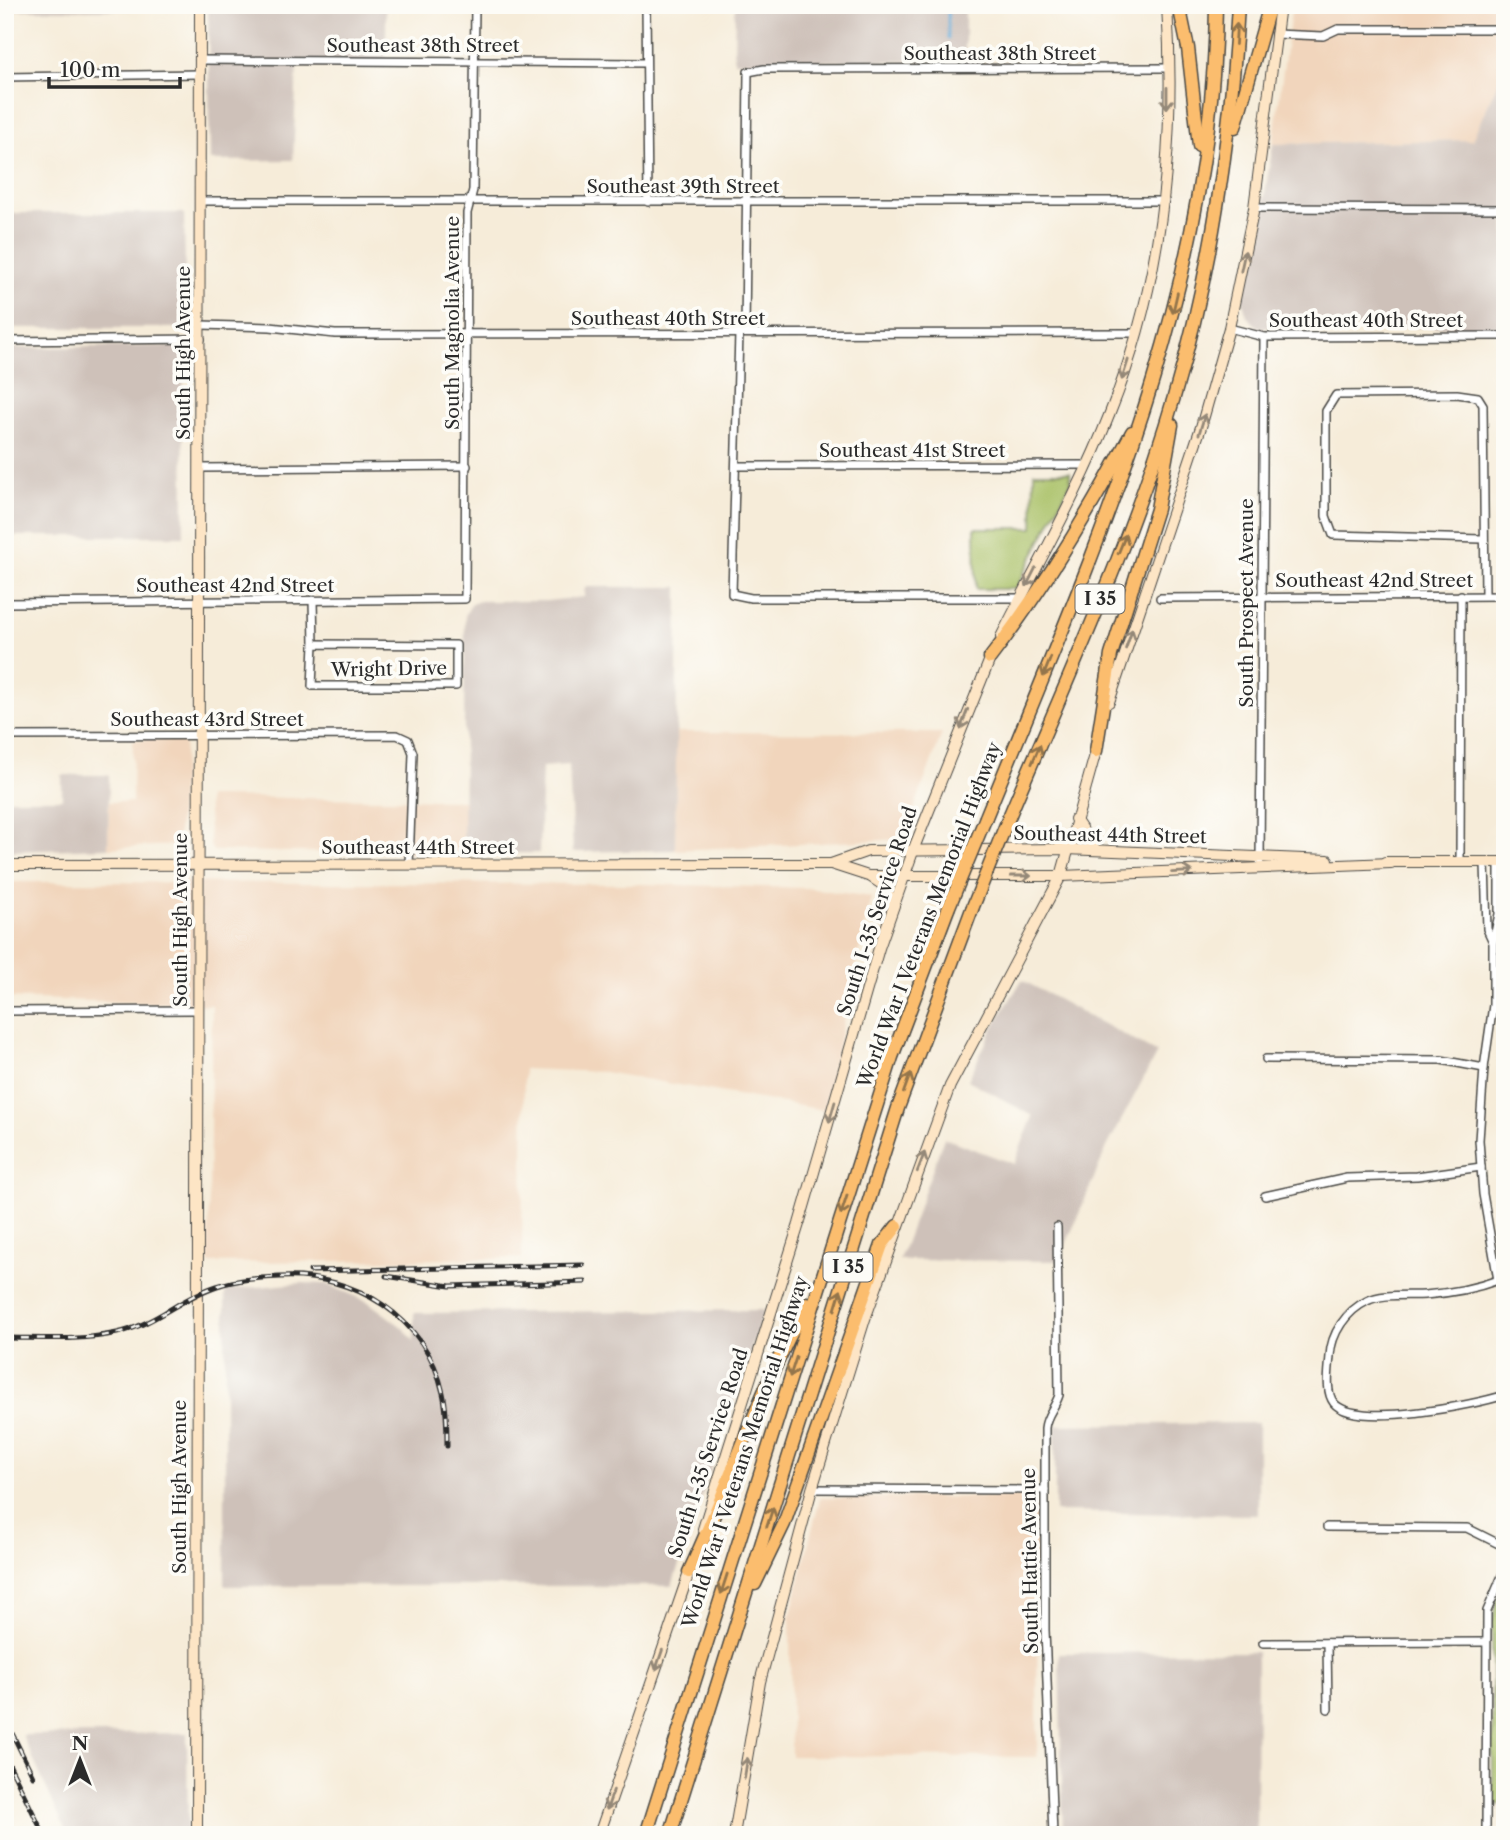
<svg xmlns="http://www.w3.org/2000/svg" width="1510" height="1840" font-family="'Libre Caslon Text',serif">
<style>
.built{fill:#f1d5bc}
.industrial{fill:#cec1b9}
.green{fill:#a7bf64;stroke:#697548;stroke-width:2}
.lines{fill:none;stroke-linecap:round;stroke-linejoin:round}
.stream{stroke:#65b0dd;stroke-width:2.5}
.street-casing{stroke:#494845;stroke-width:10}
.secondary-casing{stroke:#494845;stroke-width:12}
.highway-casing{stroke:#494845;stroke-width:15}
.street{stroke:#fff;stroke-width:7}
.secondary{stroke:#fde5c5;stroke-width:10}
.highway{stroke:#fbbd6e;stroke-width:12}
.rail-casing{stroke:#2b2b2b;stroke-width:5}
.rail{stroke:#fdfcf7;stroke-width:2.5;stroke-dasharray:8;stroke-linecap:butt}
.highway-bridge-casing{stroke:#494845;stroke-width:15;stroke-linecap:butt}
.highway-bridge{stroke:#fbbd6e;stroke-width:12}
.oneway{stroke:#93744c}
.oneway2{stroke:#948878}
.labels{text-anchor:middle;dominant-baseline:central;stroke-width:7;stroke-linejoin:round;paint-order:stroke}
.shield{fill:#fdfcf7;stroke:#6a6a68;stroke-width:2}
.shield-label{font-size:18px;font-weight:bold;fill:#2b2b2b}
.street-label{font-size:19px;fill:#2b2b2b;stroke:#fdfcf7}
</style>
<rect width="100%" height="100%" fill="#fdfcf7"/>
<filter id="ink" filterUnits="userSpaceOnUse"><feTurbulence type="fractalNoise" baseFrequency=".0143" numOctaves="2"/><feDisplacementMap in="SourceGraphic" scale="14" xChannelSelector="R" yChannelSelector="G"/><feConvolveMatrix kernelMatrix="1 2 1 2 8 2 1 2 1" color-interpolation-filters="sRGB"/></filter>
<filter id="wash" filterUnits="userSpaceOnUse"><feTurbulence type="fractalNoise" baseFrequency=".00686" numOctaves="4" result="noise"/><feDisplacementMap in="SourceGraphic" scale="28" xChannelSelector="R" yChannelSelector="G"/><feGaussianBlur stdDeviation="1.57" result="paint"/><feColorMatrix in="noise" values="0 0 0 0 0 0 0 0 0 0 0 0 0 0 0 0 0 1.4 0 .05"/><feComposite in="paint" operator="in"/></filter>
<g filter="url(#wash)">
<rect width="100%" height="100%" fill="#f6ecd9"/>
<g class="built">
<path d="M1292,5H1505V66L1472,140L1273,144Z"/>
<path d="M676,732L942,733L903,839L675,850Z"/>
<path d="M179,739L185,743L177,845L108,848L109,802H132L133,740Z"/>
<path d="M207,797L464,800L463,854L213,851L210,845Z"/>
<path d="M5,882L638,884L807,888L871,897L824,1110L604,1072L524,1069L522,1258L208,1263L212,1005L5,998Z"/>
<path d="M1029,1497L1035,1499L1038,1509L1037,1757L791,1756L790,1617L820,1498Z"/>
</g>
<g class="industrial">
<rect x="5" y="5" width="185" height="5"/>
<path d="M208,5H386V67L297,65L293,160L210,161Z"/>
<path d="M735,5H965V61H734Z"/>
<path d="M1505,66V327L1259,328L1247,316L1242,299L1261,217L1273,144L1472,140Z"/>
<path d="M5,213H184L186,328H5Z"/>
<path d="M183,346L184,536H5V348Z"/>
<path d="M585,587H678L675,850L573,852L569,765L542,767L539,853L463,854L465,616L471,604L480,601H547L584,597Z"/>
<path d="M62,775H109L108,848L5,851V799H62Z"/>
<path d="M1022,980L1157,1053L1107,1147L1059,1261L899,1260L944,1138L1014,1164L1033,1116L968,1080L994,1026Z"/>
<path d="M302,1283L326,1284L367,1301L402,1327L414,1341V1313L764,1310L672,1586H225V1290Z"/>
<path d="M1258,1423V1515L1055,1512V1425Z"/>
<path d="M1257,1652L1256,1835H1063L1059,1653Z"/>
<path d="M187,1733L188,1835H68L22,1735Z"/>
</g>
<g class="green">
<path d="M1034,472H1070L1071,482L1016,589H976L975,528H1033Z"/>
<path d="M1505,1582V1805L1493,1804L1492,1625L1497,1597Z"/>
</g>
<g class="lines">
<path class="stream" d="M948,5V39"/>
</g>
</g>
<g filter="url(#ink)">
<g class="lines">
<defs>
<g id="street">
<path d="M646,5L648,202"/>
<path d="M1275,34L1323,36L1338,29H1504"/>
<path d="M200,60L646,63"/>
<path d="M5,77L199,74"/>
<path d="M201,201H1165"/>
<path d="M1254,208L1505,209"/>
<path d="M201,325L270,327L335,334L1136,333"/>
<path d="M1229,328L1264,337L1505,336"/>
<path d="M739,333L732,594L751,598H1021"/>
<path d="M745,333L748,72L764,69L1168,68"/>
<path d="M5,341L201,339"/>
<path d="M736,466L1088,465"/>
<path d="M201,468L467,466"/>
<path d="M1482,539L1333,535L1326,516V411L1336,395L1457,394L1478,397L1483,405L1485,594"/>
<path d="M1160,598L1505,596"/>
<path d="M313,600L314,644"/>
<path d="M5,603L465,599L467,213L473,190L475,5"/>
<path d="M314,644L456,645V686H312Z"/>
<path d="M5,736L397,735L408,740L413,753L409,865"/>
<path d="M1260,861L1264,337"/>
<path d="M1460,863L1461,595"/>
<path d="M1485,863L1487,929L1493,942L1499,914V862"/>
<path d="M1493,942V1005L1484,1068L1479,1140L1483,1194L1498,1280L1505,1300"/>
<path d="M5,1011L196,1010"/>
<path d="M1266,1059L1441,1060L1484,1068"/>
<path d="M1265,1196L1347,1178L1417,1176L1481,1167"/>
<path d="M1498,1280C1474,1289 1450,1293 1425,1295C1408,1296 1382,1293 1367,1301C1346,1311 1331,1334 1330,1356C1329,1370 1325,1392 1334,1403C1355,1429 1474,1405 1505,1395"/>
<path d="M812,1489L1045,1490"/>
<path d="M1327,1527L1467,1528L1505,1547"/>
<path d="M1263,1643L1485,1642"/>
<path d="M1327,1643L1328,1709"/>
<path d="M1053,1835L1045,1630V1428C1046,1415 1055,1408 1059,1395L1057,1227"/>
<path d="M1486,1835L1487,1611L1505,1569"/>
</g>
<g id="secondary">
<path d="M1001,637C1038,563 1080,490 1110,413C1162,284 1176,143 1167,5"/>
<path d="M1109,702L1201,427L1229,328L1254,208L1280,5"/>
<path d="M1075,819L1096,850"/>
<path d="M1385,862H1505"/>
<path d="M831,864L868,851L1066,849L1328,860"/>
<path d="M5,865L831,864L868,876H1061L1391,863"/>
<path d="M871,877L886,887L893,905"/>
<path d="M703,1529L799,1224L879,948L916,843L992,654"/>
<path d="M197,1835L200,5"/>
<path d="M599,1835L691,1567"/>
<path d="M734,1835L760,1682L812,1489L865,1319L950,1086L1061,876L1098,744"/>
</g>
<g id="highway">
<path d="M1179,5L1188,48L1199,146"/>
<path d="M1235,127L1270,5"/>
<path d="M990,658C1045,587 1090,511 1132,432"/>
<path d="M1096,751L1111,655L1157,509L1172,425"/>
<path d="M986,817C1092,556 1214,293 1216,5"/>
<path d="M1009,817C1067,679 1132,541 1174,397C1212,269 1231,138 1238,5"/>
<path d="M689,1572C731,1483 759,1389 807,1303"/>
<path d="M755,1584L784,1524L882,1245L897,1226"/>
<path d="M646,1835L892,1057L948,909"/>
<path d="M670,1835L898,1108L972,909"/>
</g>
</defs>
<use href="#street" class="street-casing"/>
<use href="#secondary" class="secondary-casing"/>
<use href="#highway" class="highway-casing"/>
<use href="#street" class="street"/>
<use href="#secondary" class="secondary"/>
<use href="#highway" class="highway"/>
<defs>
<g id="rail">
<path d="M310,1271L583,1265"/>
<path d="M386,1276L450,1286L585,1282"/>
<path d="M5,1338C42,1338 81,1341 117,1333C154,1325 182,1297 217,1286C238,1279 259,1278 280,1277C355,1273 426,1317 443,1393C447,1410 447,1428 447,1446"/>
<path d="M5,1719L33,1776"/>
<path d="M5,1756L44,1835"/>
</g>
</defs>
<use href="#rail" class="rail-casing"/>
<use href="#rail" class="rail"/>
<defs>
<g id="highway-bridge">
<path d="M948,909L986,817"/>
<path d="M972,909L1009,817"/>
</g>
</defs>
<use href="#highway-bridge" class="highway-bridge-casing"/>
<use href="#highway-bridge" class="highway-bridge"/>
</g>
<defs><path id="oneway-shaft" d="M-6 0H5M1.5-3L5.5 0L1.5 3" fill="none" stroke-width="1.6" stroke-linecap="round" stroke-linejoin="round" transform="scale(1.75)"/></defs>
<g class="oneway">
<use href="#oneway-shaft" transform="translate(1236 34) rotate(-87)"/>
<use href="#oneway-shaft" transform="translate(1175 303) rotate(103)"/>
<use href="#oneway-shaft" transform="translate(1122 544) rotate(-68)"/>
<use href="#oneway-shaft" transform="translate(1047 667) rotate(112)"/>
<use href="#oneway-shaft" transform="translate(1036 754) rotate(-67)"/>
<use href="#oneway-shaft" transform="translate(907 1083) rotate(-70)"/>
<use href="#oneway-shaft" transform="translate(844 1205) rotate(108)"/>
<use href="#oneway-shaft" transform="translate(838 1300) rotate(-73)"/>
<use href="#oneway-shaft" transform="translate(793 1367) rotate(108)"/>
<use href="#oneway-shaft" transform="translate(770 1517) rotate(-72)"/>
<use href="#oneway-shaft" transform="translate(724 1584) rotate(108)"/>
</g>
<g class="oneway2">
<use href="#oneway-shaft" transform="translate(1167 98) rotate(90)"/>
<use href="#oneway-shaft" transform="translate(1243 261) rotate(-78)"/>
<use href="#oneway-shaft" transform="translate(1125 370) rotate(108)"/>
<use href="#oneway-shaft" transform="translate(1202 424) rotate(-73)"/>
<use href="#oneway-shaft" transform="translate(1031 577) rotate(117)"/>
<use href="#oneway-shaft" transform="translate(1129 639) rotate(-71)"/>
<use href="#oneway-shaft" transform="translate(964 719) rotate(111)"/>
<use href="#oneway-shaft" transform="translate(1182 872) rotate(-3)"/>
<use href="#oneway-shaft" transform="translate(1021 876)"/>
<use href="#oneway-shaft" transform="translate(832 1112) rotate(106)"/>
<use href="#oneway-shaft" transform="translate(921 1162) rotate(-69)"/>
<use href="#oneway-shaft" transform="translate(659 1660) rotate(109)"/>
<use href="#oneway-shaft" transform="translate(746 1768) rotate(-82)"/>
<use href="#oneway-shaft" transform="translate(610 1800) rotate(109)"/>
</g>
</g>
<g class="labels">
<g class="shield">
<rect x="1075.5" y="584.5" width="49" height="29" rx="5"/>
<rect x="823.5" y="1252.5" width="49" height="29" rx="5"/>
</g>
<g class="shield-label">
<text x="1100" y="599">I 35</text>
<text x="848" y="1267">I 35</text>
</g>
<g class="street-label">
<text x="423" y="45">Southeast 38th Street</text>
<text x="1000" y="53">Southeast 38th Street</text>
<text x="683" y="186">Southeast 39th Street</text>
<text x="668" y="318">Southeast 40th Street</text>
<text x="1366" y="320">Southeast 40th Street</text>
<text transform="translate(452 323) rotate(-90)">South Magnolia Avenue</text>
<text transform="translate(183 353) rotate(-90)">South High Avenue</text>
<text x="912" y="450">Southeast 41st Street</text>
<text x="1374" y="580">Southeast 42nd Street</text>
<text x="235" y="585">Southeast 42nd Street</text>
<text transform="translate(1246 603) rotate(-90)">South Prospect Avenue</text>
<text transform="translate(389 669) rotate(-1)">Wright Drive</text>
<text x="207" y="719">Southeast 43rd Street</text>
<text transform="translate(1110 835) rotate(1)">Southeast 44th Street</text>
<text x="418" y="847">Southeast 44th Street</text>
<text transform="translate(877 911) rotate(-72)">South I-35 Service Road</text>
<text transform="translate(929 915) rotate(-69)">World War I Veterans Memorial Highway</text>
<text transform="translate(180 920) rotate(-90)">South High Avenue</text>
<text transform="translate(745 1452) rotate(-72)">World War I Veterans Memorial Highway</text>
<text transform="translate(708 1453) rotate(-72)">South I-35 Service Road</text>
<text transform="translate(179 1487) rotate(-90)">South High Avenue</text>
<text transform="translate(1030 1561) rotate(-91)">South Hattie Avenue</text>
</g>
</g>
<rect width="1510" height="1840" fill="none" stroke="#fdfcf7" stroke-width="28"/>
<g transform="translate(80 1760)" stroke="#fdfcf7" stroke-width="5" paint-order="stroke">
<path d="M0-5L12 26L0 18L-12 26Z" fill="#2b2b2b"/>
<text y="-10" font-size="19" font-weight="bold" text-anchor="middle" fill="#2b2b2b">N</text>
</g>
<path d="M49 77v10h131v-10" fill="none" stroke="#2b2b2b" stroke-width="3.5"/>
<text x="60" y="77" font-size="21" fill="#2b2b2b" stroke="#fdfcf7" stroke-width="5" paint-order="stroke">100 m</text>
</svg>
